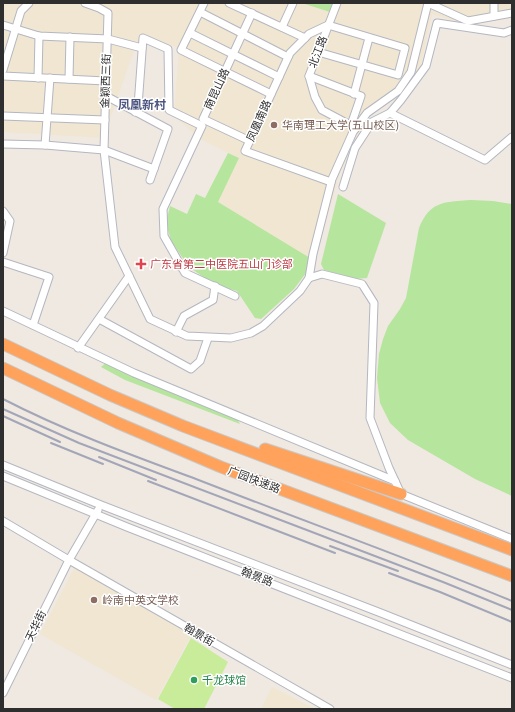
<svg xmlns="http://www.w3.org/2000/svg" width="515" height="712" font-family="'Roboto Condensed','Noto Sans SC',sans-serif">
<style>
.education{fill:#f0e6d1}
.green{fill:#b6e59e}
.pitch{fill:#c9ec9a}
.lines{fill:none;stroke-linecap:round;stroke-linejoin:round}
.minor-casing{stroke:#b4b7c1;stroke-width:9}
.highway-casing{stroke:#c9c9c9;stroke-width:13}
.minor{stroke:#fff;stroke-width:7}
.highway{stroke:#ffa35c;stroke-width:11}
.rail{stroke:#a3a6b8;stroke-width:2}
.education-dot{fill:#8d6e63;stroke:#fff;stroke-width:1.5}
.health-dot{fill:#e0444e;stroke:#fff;stroke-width:1.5}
.leisure-dot{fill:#2e9e5b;stroke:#fff;stroke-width:1.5}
.labels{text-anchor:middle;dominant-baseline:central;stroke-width:3;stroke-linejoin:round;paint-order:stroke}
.street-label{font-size:11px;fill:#2e2e2e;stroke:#fff}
.education-label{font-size:11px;fill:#785e54;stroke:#fff;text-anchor:start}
.health-label{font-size:11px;fill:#be3a42;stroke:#fff;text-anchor:start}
.leisure-label{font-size:11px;fill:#27864d;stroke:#fff;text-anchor:start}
.neighbourhood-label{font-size:12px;font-weight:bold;fill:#4d5680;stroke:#fff}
</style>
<rect width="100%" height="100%" fill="#efe9e1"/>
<g class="education">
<path d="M3,3H512V18L468,25L432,14L421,65L407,86L368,118L340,173L315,261L218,202L239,158L200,139L174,116L179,48L140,34L103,138L3,132Z"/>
<path d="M75,567L191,635L156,700L40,634Z"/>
<path d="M272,687L315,709H261Z"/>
</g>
<g class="green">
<path d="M302,3H340L336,14Z"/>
<path d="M228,153L239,158L218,202L315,261L294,289L261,319L255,318L237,291L215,285L189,267L171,241L166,222L170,206L187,214L196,194L205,198Z"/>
<path d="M338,194L386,223L367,278L356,279L324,270L321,264Z"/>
<path d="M471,200L493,201L512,204V496L475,479L408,440L390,423L380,403L377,378L379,354L383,339L388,326L400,309L406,298L419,228C430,201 444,202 471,200Z"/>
<path d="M108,361L234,414L240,424L125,380L101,367Z"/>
</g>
<path class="pitch" d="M191,638L228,662L204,709H175L158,699Z"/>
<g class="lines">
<defs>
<g id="minor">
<path d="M85,3L99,8L108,13L104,150L115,247L150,319L187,336L231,338L251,333L263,326L300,291L309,278L313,254L332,179L353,132L367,113L398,91L411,72L428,3"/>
<path d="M204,3L181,50L271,94"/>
<path d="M229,3L305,38"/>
<path d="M337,3L309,76L315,97L322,110L356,128"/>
<path d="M428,3L468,21L512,13"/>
<path d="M200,12L288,57"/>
<path d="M494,16V3"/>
<path d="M3,25L39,36L108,39L142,48"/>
<path d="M282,27L293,3"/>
<path d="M190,33L279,77"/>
<path d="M318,52L398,75L405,48L328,25L309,34L290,53L245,151L331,182"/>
<path d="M3,70L21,11L29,3"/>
<path d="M3,76L106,81"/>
<path d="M309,76L361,96L351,125"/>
<path d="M38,78L39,36"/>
<path d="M69,79L70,37"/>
<path d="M354,94L369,38"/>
<path d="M106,96L168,129L150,180"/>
<path d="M135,112L138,106L143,38L168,49L169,110L202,126L163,209L164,236L185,273L235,296"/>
<path d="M390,113L485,160L512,137"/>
<path d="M3,116L105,120"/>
<path d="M250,141L203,119L252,13"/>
<path d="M3,144L45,145L104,150L154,169"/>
<path d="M45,145L50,78"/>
<path d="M343,187L355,148L372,122L390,113L401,100L426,66L437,23L504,33L512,30"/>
<path d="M3,211L10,221L3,253"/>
<path d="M3,262L49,277L33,325"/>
<path d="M309,278L322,274L362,284L374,303L370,418L389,468L401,494L512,539"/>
<path d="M3,311L134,373L395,481"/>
<path d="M99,319L191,369L200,361L208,338"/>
<path d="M176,332L184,316L213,300L215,286"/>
<path d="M78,348L129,276"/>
<path d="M3,465L101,505L381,613L512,665"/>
<path d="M3,476L127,527L512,678"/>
<path d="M3,521L69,560L98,510"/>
<path d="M3,693L69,560L330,709"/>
</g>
<g id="highway">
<path d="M3,344L110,395L183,426L512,550"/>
<path d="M3,368L118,423L221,467L512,576"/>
<path d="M265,449L401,494"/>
</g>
</defs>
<use href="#minor" class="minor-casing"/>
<use href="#highway" class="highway-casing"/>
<use href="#minor" class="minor"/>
<use href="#highway" class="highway"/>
<g class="rail">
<path d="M3,399C65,431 131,455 196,479C301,520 408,558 512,601"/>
<path d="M3,409L79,443L443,582L512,610"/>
<path d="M3,416L60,442"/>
<path d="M51,443L103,464"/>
<path d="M99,457L156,480"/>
<path d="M148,481L335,553"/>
<path d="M330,546L398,571"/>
<path d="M389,573L440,592L512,622"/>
</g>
</g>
<g class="education-dot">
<circle cx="274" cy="125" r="4"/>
<circle cx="94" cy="600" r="4"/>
</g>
<path class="health-dot" d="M139 258h4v4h4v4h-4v4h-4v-4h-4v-4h4z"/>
<circle class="leisure-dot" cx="194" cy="680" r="4"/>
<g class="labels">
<g class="street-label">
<text transform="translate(318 52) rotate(-69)">北江路</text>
<text transform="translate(106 81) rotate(-88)">金颖西三街</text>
<text transform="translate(217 89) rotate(-65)">南昆山路</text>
<text transform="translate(259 121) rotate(-66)">凤凰南路</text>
<text transform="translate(254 480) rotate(21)">广园快速路</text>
<text transform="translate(257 577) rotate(21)">翰景路</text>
<text transform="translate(36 626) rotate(-64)">天华街</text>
<text transform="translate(199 635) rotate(30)">翰景街</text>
</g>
<g class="education-label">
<text x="282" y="125">华南理工大学(五山校区)</text>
<text x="102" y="600">岭南中英文学校</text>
</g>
<g class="health-label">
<text x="150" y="264">广东省第二中医院五山门诊部</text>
</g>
<g class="leisure-label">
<text x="202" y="680">千龙球馆</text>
</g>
<g class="neighbourhood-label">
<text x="142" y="105">凤凰新村</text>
</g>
</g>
<rect width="515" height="712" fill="none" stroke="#2e2e2e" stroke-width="8"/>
</svg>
